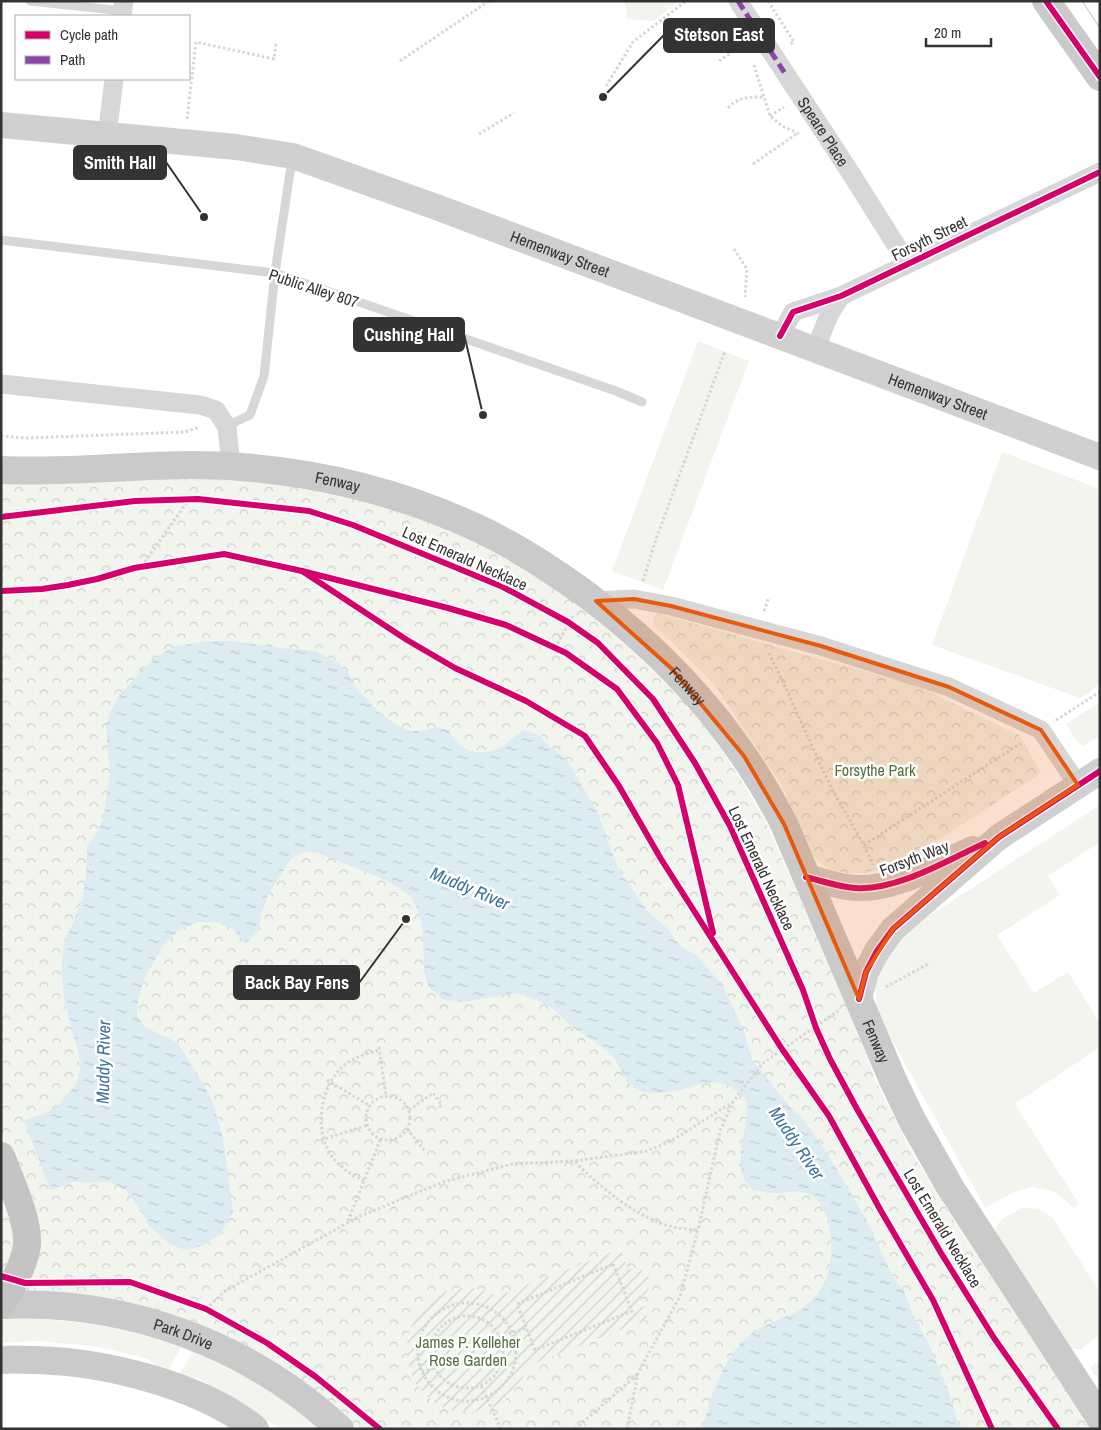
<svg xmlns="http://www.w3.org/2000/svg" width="1101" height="1430" font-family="'Archivo Narrow',sans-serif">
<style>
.grass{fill:#f1f5ed}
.park{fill:url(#park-crowns)}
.garden{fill:url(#garden-furrows)}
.water{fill:url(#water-ripples)}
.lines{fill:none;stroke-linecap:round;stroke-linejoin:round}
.path{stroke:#d6d6d6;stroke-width:3;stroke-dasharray:2.5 2.5;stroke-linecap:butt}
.lane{stroke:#d7d7d7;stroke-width:9}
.street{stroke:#d7d7d7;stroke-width:19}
.secondary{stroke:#d0d0d0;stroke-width:26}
.primary{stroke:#cacaca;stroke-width:28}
.highway{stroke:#c4c4c4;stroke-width:28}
.tram{stroke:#bebebe;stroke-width:1}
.quiet{stroke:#8e44ad;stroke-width:5;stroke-dasharray:10 5;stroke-linecap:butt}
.cycleway-casing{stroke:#fff;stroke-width:9}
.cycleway{stroke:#d6006c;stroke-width:6}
.marked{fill:#e8590c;fill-opacity:0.2;stroke:#e8590c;stroke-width:4;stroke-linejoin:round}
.labels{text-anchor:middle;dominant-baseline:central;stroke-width:5;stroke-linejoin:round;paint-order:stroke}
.street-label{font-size:16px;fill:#333;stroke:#fff}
.park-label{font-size:16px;fill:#56703f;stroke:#fff}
.water-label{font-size:18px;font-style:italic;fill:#3f7597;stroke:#fff}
.leader{fill:none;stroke:#333;stroke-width:2}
.callout-dot{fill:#333;stroke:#fff;stroke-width:2}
.callout{fill:#333;stroke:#333;stroke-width:2}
.callout-label{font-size:18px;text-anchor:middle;font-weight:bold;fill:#fff}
</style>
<defs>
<pattern id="park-crowns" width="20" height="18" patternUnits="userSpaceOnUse" patternTransform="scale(1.25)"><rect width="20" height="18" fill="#f1f5ed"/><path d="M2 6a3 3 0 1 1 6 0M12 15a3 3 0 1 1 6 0" fill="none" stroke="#cfd2cc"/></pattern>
<pattern id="garden-furrows" width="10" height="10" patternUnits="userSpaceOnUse" patternTransform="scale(1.25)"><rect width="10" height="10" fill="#f1f5ed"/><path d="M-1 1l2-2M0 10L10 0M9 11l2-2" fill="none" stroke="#cfd2cc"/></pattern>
<pattern id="water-ripples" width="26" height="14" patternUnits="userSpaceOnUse" patternTransform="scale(1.25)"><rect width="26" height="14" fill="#ddebf3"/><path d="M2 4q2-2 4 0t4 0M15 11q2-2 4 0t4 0" fill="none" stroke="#becad1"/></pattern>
</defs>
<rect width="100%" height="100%" fill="#fff"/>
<g class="grass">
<path d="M625,1H678L654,21L627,19Z"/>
<path d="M698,341L749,361L663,590L612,571Z"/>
<path d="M1002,452L1100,489V685L1080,698L932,645Z"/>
<path d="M1100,702V736L1083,746L1078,743L1066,724Z"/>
<path d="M1100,805V842L1048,876L1060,895L997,935L1034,993L1068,972L1100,1023V1047L1015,1104L1079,1204L1074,1208L1055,1192L1033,1187L1014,1192L985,1208L878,1015L876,1003L875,984L882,959L912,927Z"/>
<path d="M1022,1208L1038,1209L1052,1217L1100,1292V1335L1081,1349H1071L996,1233C993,1221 1012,1214 1022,1208Z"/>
<path d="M1,1319C68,1318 118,1325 181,1347L166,1374L148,1359L109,1349L83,1345L36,1341L1,1343Z"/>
<path d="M193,1351L255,1382L276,1395L322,1429H281L200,1379C193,1377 187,1378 179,1375Z"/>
<path d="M1100,1359V1382L1090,1368Z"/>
</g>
<g class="park">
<path d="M207,477L268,481L322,490L385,506L477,540L531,570L625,640L689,706L716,740L763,816L831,967L878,1085L913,1154L955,1222L1091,1429H359L295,1375L236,1340L182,1319L26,1295L23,1288L7,1151L1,1132V481Z"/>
<path d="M656,613L920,687L1020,736L1041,773L906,861L866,873H847L829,869L811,855L796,822L784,789L715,685L672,642L653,625Z"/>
<path d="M1,1184L20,1243L1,1279Z"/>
</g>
<path class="garden" d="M620,1249L628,1269L639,1268L648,1275C652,1285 649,1292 640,1298L648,1319L528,1366C518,1391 503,1409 474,1412C462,1414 449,1411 438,1404C382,1372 407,1283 472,1288C481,1289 489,1292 498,1296Z"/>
<path class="water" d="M207,641H232L288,649L316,651L338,663L348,673L356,688L380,713L394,723L409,731H422L436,727L448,730C460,751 479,759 501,747C508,743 516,735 524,730L536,734L567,760L598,813L616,863L624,877L648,912L667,928L674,939L684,949L698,956L724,988L744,1031L752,1060L791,1108L806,1123L827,1153L866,1219L893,1277L904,1291L913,1315L928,1342L948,1390L960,1429H703C709,1401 718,1372 736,1349C748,1335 762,1326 779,1319C786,1316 794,1314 800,1310C828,1291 835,1263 830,1230C828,1219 822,1200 811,1195C798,1188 783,1194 770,1193C764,1192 757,1190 751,1189C749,1185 744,1180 743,1176C735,1150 751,1124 746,1098L730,1086L715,1082L701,1083L681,1090L661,1093L643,1092L628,1083L614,1057L601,1046L571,1026L552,1008L533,998L516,993L462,1002L442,999L429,987L424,971L423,932L419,913L412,898L399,888L383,879L316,852H303L291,859L269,893L262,912L258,931L245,944L234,930L218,922H197L179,930L163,946L144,979L138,1001L137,1016L145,1027L178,1043L210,1096L216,1113L223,1138L233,1212L220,1234L199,1247L185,1250L170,1244L149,1226L140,1209L126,1190L110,1182H73L50,1190L24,1120L44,1114L58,1106L76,1084L80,1071L79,1055L65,1003L62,981V958L65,941L82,901L86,878L87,846L95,836L103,820L110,774L106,726L110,713L119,696L142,670L157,657L173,647Z"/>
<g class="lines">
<g class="path">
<path d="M768,1L794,42L789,45"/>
<path d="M400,61L489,1"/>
<path d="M719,61L742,45L743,47"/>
<path d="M754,65L770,116L782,126L798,133"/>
<path d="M606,86L633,42L686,1"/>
<path d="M728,108C738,97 748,97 763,97"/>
<path d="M770,116L784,107"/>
<path d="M187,119L196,42L274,59L276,43"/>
<path d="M479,134L514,113"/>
<path d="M753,164L798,133L799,134"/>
<path d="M734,249L747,269L745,297"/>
<path d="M1,436L26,438L185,432L200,427"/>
<path d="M142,566L189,499"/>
<path d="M643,581L655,542L725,351"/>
<path d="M764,611L769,597"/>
<path d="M555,648L573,616"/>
<path d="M769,653C790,696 809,740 829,783C843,811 861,836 873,865"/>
<path d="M1056,720L1100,692"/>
<path d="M864,845L1021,743"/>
<path d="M886,987L930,963"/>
<path d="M379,1047L386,1096"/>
<path d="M327,1080L370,1106"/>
<circle cx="388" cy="1118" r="22"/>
<path d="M409,1110L433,1093L442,1105L437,1108"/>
<path d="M407,1129L424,1150"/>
<path d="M321,1140L368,1125"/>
<path d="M575,1162C600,1186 627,1210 660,1223C672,1228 686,1229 698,1230"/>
<path d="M364,1181C352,1175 342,1169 333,1158C314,1133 319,1090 341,1068C351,1058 366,1054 379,1050"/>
<path d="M348,1221L381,1138"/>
<path d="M613,1264L632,1311L535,1350L517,1304Z"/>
<circle cx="467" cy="1352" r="49"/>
<path d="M206,1309L225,1291L358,1217L443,1182L512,1164L574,1161L647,1151L671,1141L733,1102"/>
<circle cx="467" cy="1352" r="36"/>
<path d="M499,1337L526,1328"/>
<path d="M422,1372L434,1368"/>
<path d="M481,1386L501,1429"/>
<path d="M575,1429L638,1374"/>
<path d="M627,1429L638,1373L680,1296L698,1230L720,1131L733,1102L763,1063L838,1011"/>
</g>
<g class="lane">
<path d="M30,1L123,11"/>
<path d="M1,240L275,273L616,391L642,402"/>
<path d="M225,423H233L250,415L264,376L275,273L292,159"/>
</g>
<g class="street">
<path id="s1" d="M738,1L850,172L908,264"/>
<path d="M122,16L124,1"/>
<path d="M107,136L114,79"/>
<path d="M780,336L793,312L841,296L1100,172"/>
<path d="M815,350L829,315L841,296"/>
<path d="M1,384L200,405L216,410L227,427L231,466"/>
<path d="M596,601L634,599L671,606L821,646L949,687L1041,730L1078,785"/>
</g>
<g class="secondary">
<path id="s2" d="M1,125L236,147L293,156L439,208L1100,457"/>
<path d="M806,877C823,881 839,887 856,888C894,890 939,864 973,849"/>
<path d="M859,999L866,972L877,951L893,929L999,837L1100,771"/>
</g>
<g class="primary">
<path d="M1046,1L1100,77"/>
<path id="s3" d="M1,470C81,474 161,460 241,467C321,473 400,493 473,526C513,544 551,569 587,595C669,656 738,733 784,824L892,1078L912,1120L950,1187L1100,1418"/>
<path id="s4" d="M2,1305C125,1299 249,1344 340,1429"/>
<path d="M1,1360C12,1359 24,1360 36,1360C105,1362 201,1385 255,1429"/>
</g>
<path class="highway" d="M1,1156C10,1179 29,1221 27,1245C25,1263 10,1290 1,1305"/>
<g class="tram">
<path d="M1082,1L1100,28"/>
<path d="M1099,1L1100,2"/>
</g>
<path class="quiet" d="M738,1L786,75"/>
<defs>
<g id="cycleway">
<path d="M1046,1L1100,77"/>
<path d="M780,336L793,312L841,296L1100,172"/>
<path d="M1,517L135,501L198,499L309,511L353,525L503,587L568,622L598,643L653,699L695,763L730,826L803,990L816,1028L830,1059L857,1109L941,1253L994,1338L1058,1429"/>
<path d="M302,571L407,640L455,668L526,701L585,736L619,786L661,859L782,1049L829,1116L881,1211L933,1300L992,1429"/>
<path d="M1,591L42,589L68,585L97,579L134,568L224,554L302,571L448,608L506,625L566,653L617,689L657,743L678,785L713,933"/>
<path d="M806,877C822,881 839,887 855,888C897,891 948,860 985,843"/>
<path d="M859,999L866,972L877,951L893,929L999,837L1100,771"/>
<path d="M1,1276L25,1283L130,1282L206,1309L267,1343L316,1377L380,1429"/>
</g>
</defs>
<use href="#cycleway" class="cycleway-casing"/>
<use href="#cycleway" class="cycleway"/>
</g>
<path class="marked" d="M634,599L671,606L821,646L949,687L1041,730L1078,785L999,837L893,929L866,972L859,999L784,824L744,756L672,669L596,601Z"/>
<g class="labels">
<g class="street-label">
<text stroke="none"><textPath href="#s1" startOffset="156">Speare Place</textPath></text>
<text transform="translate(929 238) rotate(-26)">Forsyth Street</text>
<text stroke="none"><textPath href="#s2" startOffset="578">Hemenway Street</textPath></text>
<text transform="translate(314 288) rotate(18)">Public Alley 807</text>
<text stroke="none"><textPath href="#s2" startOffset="982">Hemenway Street</textPath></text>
<text stroke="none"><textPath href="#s3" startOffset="338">Fenway</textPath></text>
<text transform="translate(465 558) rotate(24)">Lost Emerald Necklace</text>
<text stroke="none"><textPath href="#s3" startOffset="750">Fenway</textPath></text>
<text transform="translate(914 858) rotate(-21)">Forsyth Way</text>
<text transform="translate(762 868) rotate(65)">Lost Emerald Necklace</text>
<text stroke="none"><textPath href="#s3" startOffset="1155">Fenway</textPath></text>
<text transform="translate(943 1228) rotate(59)">Lost Emerald Necklace</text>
<text stroke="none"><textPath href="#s4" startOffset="185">Park Drive</textPath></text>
</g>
<g class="park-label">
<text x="875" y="770">Forsythe Park</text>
<text x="468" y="1342">James P. Kelleher<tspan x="468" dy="18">Rose Garden</tspan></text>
</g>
<g class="water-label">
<text transform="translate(470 888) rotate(23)">Muddy River</text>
<text transform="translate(103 1062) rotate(-89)">Muddy River</text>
<text transform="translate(797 1143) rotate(56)">Muddy River</text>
</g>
</g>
<path class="leader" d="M603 97L664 35M204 217L166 162M483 415L464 334M406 919L359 983"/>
<g class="callout-dot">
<circle cx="603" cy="97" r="5"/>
<circle cx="204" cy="217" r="5"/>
<circle cx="483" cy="415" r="5"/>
<circle cx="406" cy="919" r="5"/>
</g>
<g class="callout">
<rect x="664" y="19" width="110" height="33" rx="5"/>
<rect x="74" y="146" width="92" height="33" rx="5"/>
<rect x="354" y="318" width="110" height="33" rx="5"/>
<rect x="234" y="966" width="125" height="33" rx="5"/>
</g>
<g class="callout-label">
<text x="719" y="41">Stetson East</text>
<text x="120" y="169">Smith Hall</text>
<text x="409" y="341">Cushing Hall</text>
<text x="297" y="989">Back Bay Fens</text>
</g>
<rect width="1101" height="1430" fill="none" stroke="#333333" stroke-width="5"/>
<rect x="15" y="15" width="175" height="65" fill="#ffffff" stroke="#adadad"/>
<rect x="25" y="31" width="25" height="8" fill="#d6006c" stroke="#adadad"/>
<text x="60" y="40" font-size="15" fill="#333333">Cycle path</text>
<rect x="25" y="56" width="25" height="8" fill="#8e44ad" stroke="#adadad"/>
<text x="60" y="65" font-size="15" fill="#333333">Path</text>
<path d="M926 38v8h65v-8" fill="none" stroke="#333333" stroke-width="2.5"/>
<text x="934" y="38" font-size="15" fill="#333333" stroke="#ffffff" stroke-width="4" paint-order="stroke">20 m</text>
</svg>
